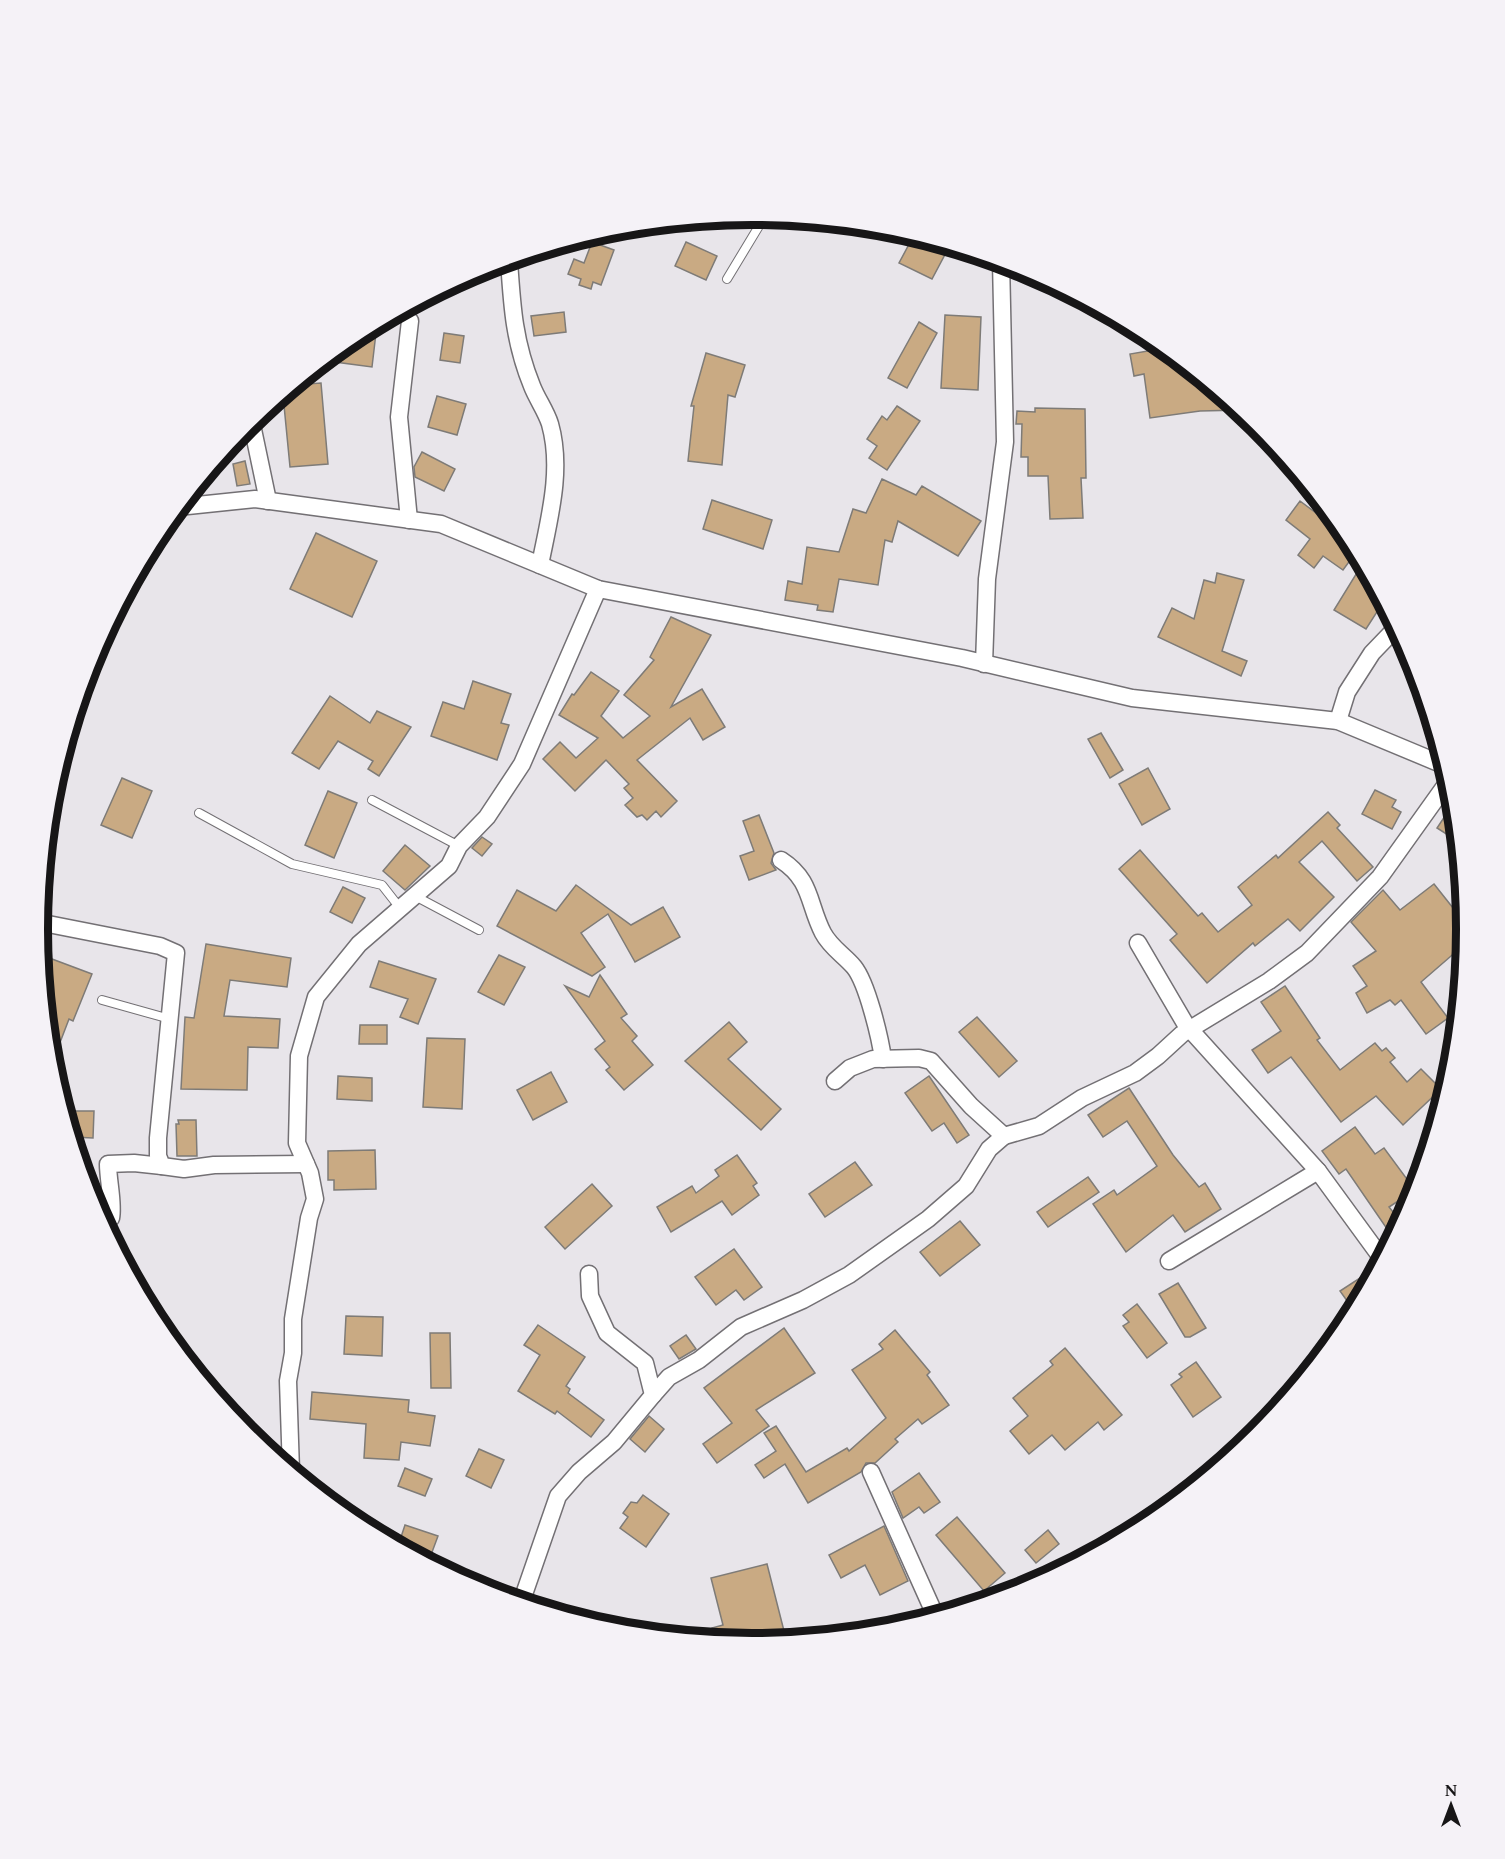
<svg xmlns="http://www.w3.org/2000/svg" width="1505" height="1859" font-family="Spectral,serif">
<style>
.building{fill:#c9aa83;stroke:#7e7b77;stroke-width:1.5}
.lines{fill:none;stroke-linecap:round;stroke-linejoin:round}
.service-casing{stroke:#737074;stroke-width:10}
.minor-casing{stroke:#737074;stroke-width:19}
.service{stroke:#fff;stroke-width:8}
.minor{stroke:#fff;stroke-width:16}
.rim{fill:none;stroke:#171617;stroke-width:8}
</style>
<rect width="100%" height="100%" fill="#e8e5ea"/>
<g class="building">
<path d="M914,235L949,247L932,279L899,263Z"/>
<path d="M592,242L614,250L601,285L593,282L591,289L579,285L581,279L568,274L574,259L584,263Z"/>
<path d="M686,242L717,256L706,280L675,266Z"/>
<path d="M564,312L566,332L534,336L531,316Z"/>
<path d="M945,315L981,317L978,390L941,388Z"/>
<path d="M919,322L937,333L907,388L888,378Z"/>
<path d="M362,331L376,333L372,367L335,362L337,350Z"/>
<path d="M444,333L464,336L460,363L440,360Z"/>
<path d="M1165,348L1209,384L1241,410L1200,411L1150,418L1144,374L1134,376L1130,354Z"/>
<path d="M706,353L745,365L735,397L728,395L722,465L688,461L694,406H691Z"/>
<path d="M321,383L328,464L290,467L283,395L294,385Z"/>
<path d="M437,396L466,404L457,435L428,427Z"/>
<path d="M897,406L920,421L887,470L869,458L877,446L867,439L882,416L887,420Z"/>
<path d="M1035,408L1085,409L1086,478H1081L1083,518L1050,519L1048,476H1028V457H1021L1022,424H1016L1017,411L1035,412Z"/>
<path d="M422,452L455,469L444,491L415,477L414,467Z"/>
<path d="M245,461L250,484L237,486L233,464Z"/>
<path d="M882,479L916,495L922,486L981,521L958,556L898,521L892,542L885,540L878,585L839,579L833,612L817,610L818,605L785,600L788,581L802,584L807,547L839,552L853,509L866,513Z"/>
<path d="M712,500L772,520L763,549L703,529Z"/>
<path d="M1300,501L1351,539L1357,551L1343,570L1323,556L1314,568L1298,555L1310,539L1286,520Z"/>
<path d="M316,533L377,561L352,617L290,589Z"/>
<path d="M1358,571L1372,579L1384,601L1366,629L1334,610Z"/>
<path d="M1217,573L1244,580L1222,651L1247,661L1241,676L1158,637L1172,608L1194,619L1204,580L1215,583Z"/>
<path d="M671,617L711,635L671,707L702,689L725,727L703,740L690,718L637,760L677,801L661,817L656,811L647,820L642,815L637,817L625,805L633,798L624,788L629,784L606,760L575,791L543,759L560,742L576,758L598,738L559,715L572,694L574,695L591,672L619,691L601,716L623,738L650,716L624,695L654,660L650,657Z"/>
<path d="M473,681L511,694L501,723L509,725L497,760L431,736L443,702L464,709Z"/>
<path d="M330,696L370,723L377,711L411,727L379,776L368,769L373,761L338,741L319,769L292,753Z"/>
<path d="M1101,733L1123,770L1110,778L1088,739Z"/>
<path d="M1148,768L1170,809L1142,825L1119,784Z"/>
<path d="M122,778L152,791L132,838L101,825Z"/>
<path d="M1375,790L1396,800L1392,807L1401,812L1392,829L1362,814Z"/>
<path d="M328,791L357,803L334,858L305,845Z"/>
<path d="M1455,801L1459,842L1437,828Z"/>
<path d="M1328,812L1340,825L1337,828L1373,867L1357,881L1322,841L1299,862L1334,897L1300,931L1288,919L1255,946L1253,943L1207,983L1170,940L1177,934L1119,869L1140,850L1198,916L1202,913L1218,932L1252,905L1238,887L1276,855L1278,858Z"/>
<path d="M759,815L774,853L771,863L776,870L749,880L740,856L754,851L743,821Z"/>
<path d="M482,837L492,844L482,856L472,848Z"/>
<path d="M405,845L430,866L405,890L383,871Z"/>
<path d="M1434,884L1461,918L1466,913L1467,930L1465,957L1458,950L1421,982L1448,1018L1426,1034L1401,1000L1395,1005L1390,1000L1367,1013L1356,993L1367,986L1353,966L1376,951L1351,922L1383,890L1400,910Z"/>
<path d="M576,885L631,925L663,907L680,937L635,962L608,914L581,933L605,967L592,976L497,926L517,890L556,911Z"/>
<path d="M343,887L365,898L352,923L330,912Z"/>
<path d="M206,944L291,958L287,987L230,980L224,1016L280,1019L278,1048L248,1047L247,1090L181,1089L185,1017L194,1018Z"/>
<path d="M499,955L525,967L504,1005L478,992Z"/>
<path d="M44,956L92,974L73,1021L69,1019L51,1066L41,965Z"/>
<path d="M379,961L436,979L418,1024L400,1017L408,999L370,987Z"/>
<path d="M600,975L627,1014L621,1018L637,1036L632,1041L653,1065L624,1090L606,1070L610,1067L595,1049L605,1041L565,986L589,997Z"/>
<path d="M1285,986L1320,1038L1317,1040L1340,1070L1375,1043L1382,1051L1386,1048L1395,1058L1390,1062L1407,1082L1421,1069L1441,1089L1403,1125L1376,1096L1341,1122L1291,1057L1268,1073L1252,1050L1281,1031L1261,1002Z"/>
<path d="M977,1017L1017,1061L999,1077L959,1032Z"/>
<path d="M729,1022L747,1042L728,1059L781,1109L761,1130L685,1061Z"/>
<path d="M360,1025H387V1044H359Z"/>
<path d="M427,1038L465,1039L462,1109L423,1107Z"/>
<path d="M551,1072L567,1102L533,1120L517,1090Z"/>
<path d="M338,1076L372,1078V1101L337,1099Z"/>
<path d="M929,1076L969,1135L957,1143L944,1123L932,1131L905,1093Z"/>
<path d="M1129,1088L1173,1155L1199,1187L1205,1183L1221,1209L1185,1232L1173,1215L1126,1252L1093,1204L1114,1190L1117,1195L1157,1166L1127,1121L1103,1137L1088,1115Z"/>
<path d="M64,1111H94L93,1138L72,1137Z"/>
<path d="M178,1120H196L197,1156H177L176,1124H179Z"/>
<path d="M1355,1127L1375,1154L1384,1148L1415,1190L1389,1207L1402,1223L1394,1239L1346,1169L1339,1174L1322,1151Z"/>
<path d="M375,1150L376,1189L334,1190V1180H328V1151Z"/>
<path d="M737,1155L757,1183L753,1186L759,1195L732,1215L722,1201L671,1232L657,1207L692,1186L696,1193L719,1176L715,1170Z"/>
<path d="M855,1162L872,1185L825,1217L809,1194Z"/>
<path d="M1088,1177L1099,1192L1048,1227L1037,1212Z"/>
<path d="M592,1184L612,1206L565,1249L545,1227Z"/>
<path d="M960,1221L980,1245L940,1276L920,1252Z"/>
<path d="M734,1249L762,1287L744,1300L736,1290L716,1305L695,1277Z"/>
<path d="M1363,1276L1369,1285L1355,1312L1340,1291Z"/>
<path d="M1178,1283L1206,1328L1190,1337H1185L1159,1294Z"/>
<path d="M1137,1304L1167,1343L1147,1358L1123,1326L1129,1322L1123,1315Z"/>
<path d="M346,1316L383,1317L382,1356L344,1354Z"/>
<path d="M538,1325L585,1357L566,1386L570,1389L568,1393L604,1420L591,1437L557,1411L555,1414L518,1391L540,1355L524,1345Z"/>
<path d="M784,1328L815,1373L756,1410L769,1426L717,1463L703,1444L732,1423L704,1388Z"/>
<path d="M895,1330L930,1372L927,1375L949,1405L922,1424L918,1419L895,1439L898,1442L875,1463H866L861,1472L808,1503L785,1464L764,1478L755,1465L776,1451L764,1433L776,1426L806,1472L847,1448L849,1451L886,1418L852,1370L883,1349L879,1344Z"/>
<path d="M430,1333H450L451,1388H431Z"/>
<path d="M686,1335L696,1349L679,1359L670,1346Z"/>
<path d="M1065,1348L1122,1415L1104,1430L1098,1422L1065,1450L1052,1435L1029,1454L1010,1431L1028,1416L1013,1398L1053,1365L1050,1361Z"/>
<path d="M1196,1362L1221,1397L1193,1417L1171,1385L1182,1377L1179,1374Z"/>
<path d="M312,1392L409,1400L408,1412L435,1416L430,1446L401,1442L399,1460L364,1458L366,1424L310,1419Z"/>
<path d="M649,1416L664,1429L645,1452L630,1439Z"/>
<path d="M479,1449L504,1460L491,1488L466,1476Z"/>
<path d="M405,1468L432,1479L425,1496L398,1486Z"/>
<path d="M919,1473L940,1502L924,1513L919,1507L903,1518L892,1492Z"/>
<path d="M643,1495L669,1514L646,1547L620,1528L628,1517L623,1513L631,1502L637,1503Z"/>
<path d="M957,1517L1005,1573L984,1591L936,1535Z"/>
<path d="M405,1525L438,1536L428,1563L408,1552L409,1550L398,1546Z"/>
<path d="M884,1526L908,1581L880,1595L865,1565L841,1578L829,1555Z"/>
<path d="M1048,1530L1059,1544L1036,1563L1025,1550Z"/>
<path d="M767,1564L784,1631L775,1633L777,1642L752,1644L715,1641L712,1628L723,1625L711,1578Z"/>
</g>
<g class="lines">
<defs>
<g id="service">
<path d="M727,279L765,216"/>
<path d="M372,800L459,846"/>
<path d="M199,813L292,864L382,885L400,908"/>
<path d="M415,896L479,930"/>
<path d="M102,1000L170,1019"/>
</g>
<g id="minor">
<path d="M509,260C512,306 514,342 532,386C537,399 546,411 550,424C563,470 549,519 540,565"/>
<path d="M251,420L268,501"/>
<path d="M178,507L255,499L441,524L598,589L962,658L1132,698L1338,721L1446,766"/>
<path d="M409,520L399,417L410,321"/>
<path d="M984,664L987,579L1005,442L1001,261"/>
<path d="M1338,721L1347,692L1372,653L1397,627"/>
<path d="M781,860C812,880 808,904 823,933C831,948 844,955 854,967C867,983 880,1037 883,1059"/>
<path d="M38,922L160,946L176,953L158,1138V1156L162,1166L184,1169L214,1165L306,1164"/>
<path d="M1138,943L1186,1025L1318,1171"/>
<path d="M835,1081L850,1068L873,1059L919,1058L931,1061L971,1106L1004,1136"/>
<path d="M111,1218C114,1204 108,1181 108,1164L134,1163L162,1166"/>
<path d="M1169,1261L1318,1171L1383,1260"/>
<path d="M653,1395L669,1377L699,1360L741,1327L803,1300L849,1275L928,1219L966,1186L989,1149L1004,1136L1039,1126L1082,1098L1135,1073L1158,1056L1182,1034L1269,981L1307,953L1380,877L1450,779"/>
<path d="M291,1471L288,1381L293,1353V1319L309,1218L315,1199L310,1173L297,1143L299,1056L316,997L359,944L449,866L459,846L487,817L522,764L598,589"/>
<path d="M871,1472L936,1617"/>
<path d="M521,1603L558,1496L579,1472L614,1442L653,1395L645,1363L607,1333L590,1296L589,1274"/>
</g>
</defs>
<use href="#service" class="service-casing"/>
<use href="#minor" class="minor-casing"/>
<use href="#service" class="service"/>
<use href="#minor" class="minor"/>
</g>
<path d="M0 0H1505V1859H0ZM48 929a704 704 0 1 1 1408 0a704 704 0 1 1-1408 0Z" fill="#f5f2f7" fill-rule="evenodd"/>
<path class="rim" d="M48 929a704 704 0 1 1 1408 0a704 704 0 1 1-1408 0Z"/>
<g transform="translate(1451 1805)" stroke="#f5f2f7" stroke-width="4.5" paint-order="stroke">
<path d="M0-4.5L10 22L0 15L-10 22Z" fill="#171617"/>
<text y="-9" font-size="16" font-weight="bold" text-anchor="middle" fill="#171617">N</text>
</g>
</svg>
